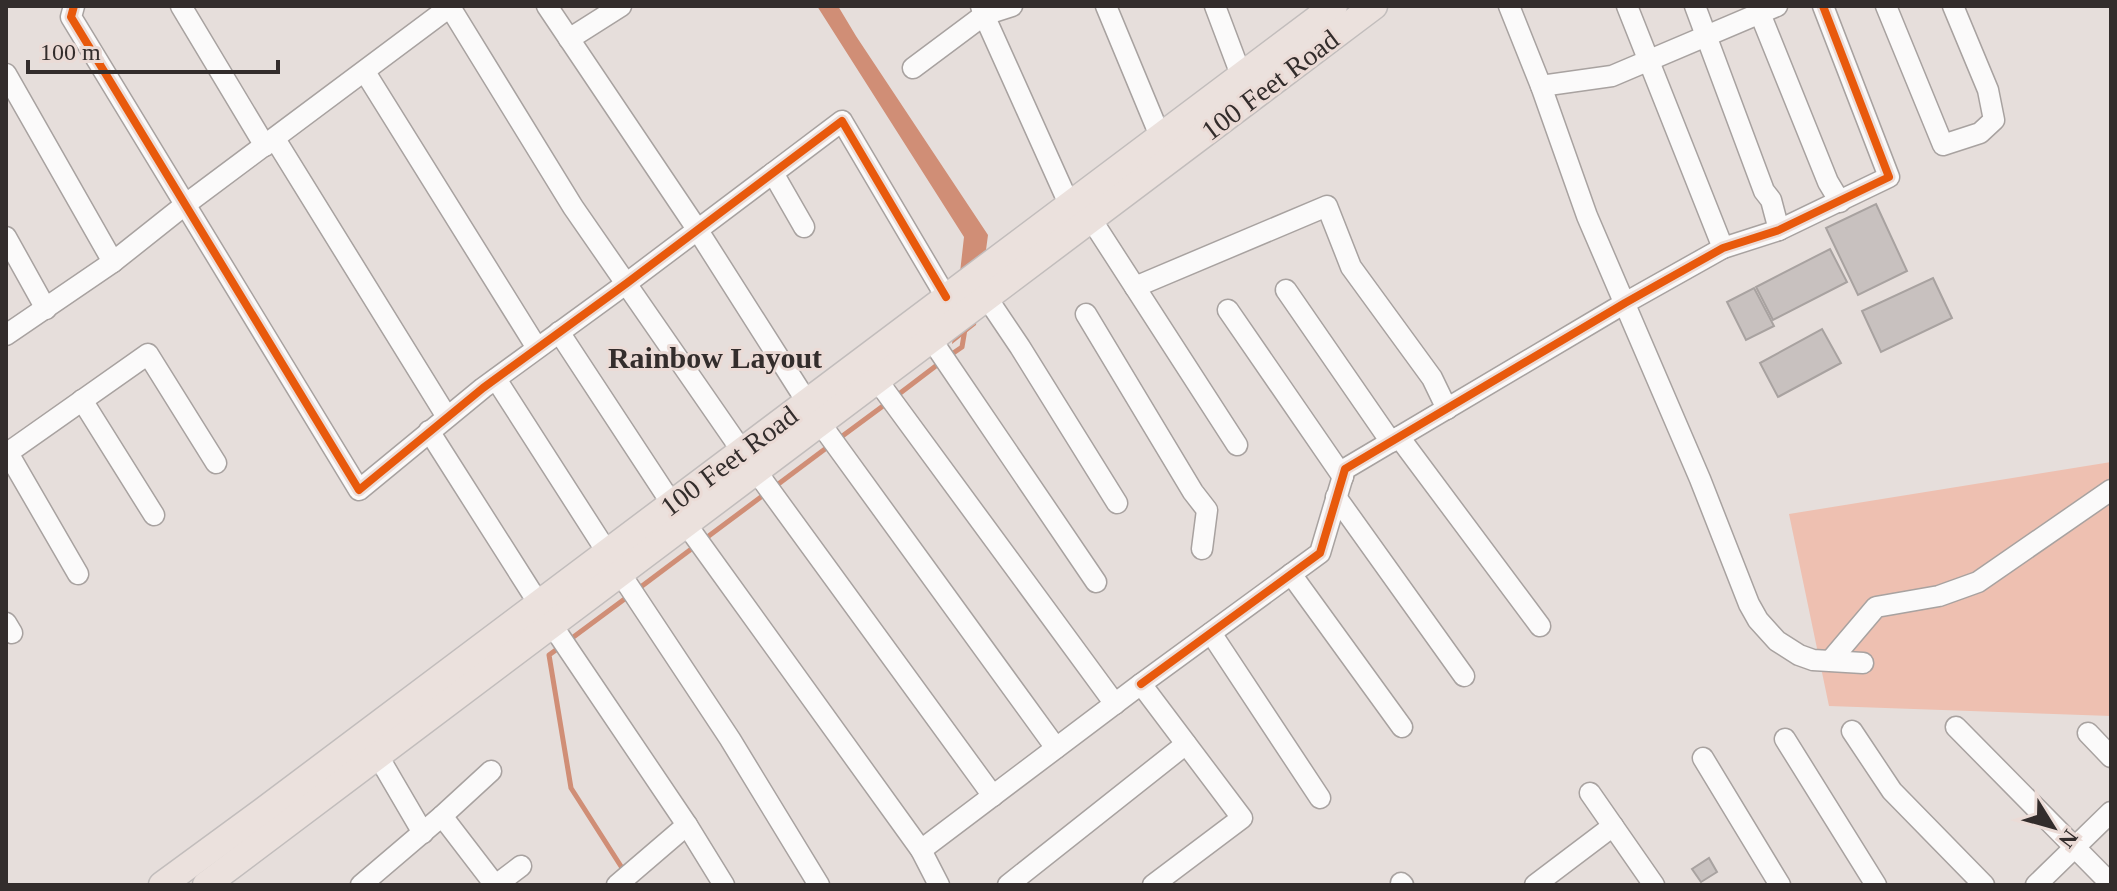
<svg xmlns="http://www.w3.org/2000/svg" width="2117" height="891" font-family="'Times New Roman',serif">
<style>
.green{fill:#eec0b1}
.water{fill:#d08e76}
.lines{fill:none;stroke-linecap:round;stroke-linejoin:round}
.stream{stroke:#d08e76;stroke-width:5}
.building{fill:#c8c1bf;stroke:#a8a2a0;stroke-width:2}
.minor-casing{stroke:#a8a2a0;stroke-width:23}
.major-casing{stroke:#c2bdbc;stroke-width:29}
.minor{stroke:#fbfafa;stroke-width:20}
.major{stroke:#ebe1dd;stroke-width:26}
.cycleway-casing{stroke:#ebdbd6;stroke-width:13}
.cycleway{stroke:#e8590c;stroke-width:8}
.labels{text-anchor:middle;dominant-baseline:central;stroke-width:6;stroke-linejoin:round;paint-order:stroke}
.street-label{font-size:28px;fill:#332d2c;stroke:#ebdbd6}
.neighbourhood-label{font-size:30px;font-weight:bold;fill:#332d2c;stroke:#ebdbd6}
</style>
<rect width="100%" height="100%" fill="#e6dedb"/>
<path class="green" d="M2111,462V716L1829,706L1789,514Z"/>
<path class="water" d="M817,6H838L856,36L988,235L976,325L952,344L964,237Z"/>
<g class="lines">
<g class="stream">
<path d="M949,356L962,347L965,329"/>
<path d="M895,397L941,362"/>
<path d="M837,440L887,403"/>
<path d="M773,488L829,446"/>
<path d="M702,541L765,494"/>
<path d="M638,589L694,547"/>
<path d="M568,641L630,595"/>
<path d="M560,647L549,655L571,788L624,871"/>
</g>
</g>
<g class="building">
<path d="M1876,204L1907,271L1858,295L1826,228Z"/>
<path d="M1830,249L1847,282L1773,320L1756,287Z"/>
<path d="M1933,278L1952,318L1881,352L1862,311Z"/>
<path d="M1754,288L1774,326L1746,340L1727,302Z"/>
<path d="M1822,329L1841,363L1778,397L1760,363Z"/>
<path d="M1709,858L1717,872L1701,882L1692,869Z"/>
</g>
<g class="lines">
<defs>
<g id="minor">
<path d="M74,6L71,17L359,490L483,388L627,283L842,121L946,297"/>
<path d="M181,6L265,146"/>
<path d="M547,6L697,229L807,402"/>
<path d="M981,6L984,15L1012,6"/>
<path d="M1106,6L1160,136"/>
<path d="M1215,6L1241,75"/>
<path d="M1509,6L1541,86L1587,216L1700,479L1749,604L1758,620L1777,641L1799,655L1813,660L1863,663"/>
<path d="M1627,6L1723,248"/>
<path d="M1695,6L1764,191L1771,200L1779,230"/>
<path d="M1757,6L1828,182L1840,202"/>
<path d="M1886,6L1943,145L1980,133L1994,120L1988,90L1953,6"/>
<path d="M450,7L573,207L742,451"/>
<path d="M569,39L621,6"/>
<path d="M913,68L984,15L1069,204"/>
<path d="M365,72L537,348"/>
<path d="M6,74L113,262"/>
<path d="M1541,86L1612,76L1777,6"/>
<path d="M275,139L447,417"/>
<path d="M773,173L804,227"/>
<path d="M1091,219L1237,445"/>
<path d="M6,237L46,309"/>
<path d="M1135,287L1327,206L1351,267L1432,378L1447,409"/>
<path d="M1286,290L1391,442"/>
<path d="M987,298L1020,347L1117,503"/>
<path d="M1228,310L1343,477"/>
<path d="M1086,314L1193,492L1207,510L1202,549"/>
<path d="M559,332L672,504"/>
<path d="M6,335L113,262L186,204L451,6"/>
<path d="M931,339L1096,582"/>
<path d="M496,379L607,552"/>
<path d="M877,380L1115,704"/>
<path d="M82,400L154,515"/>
<path d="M820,423L1056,748"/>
<path d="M429,431L539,604"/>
<path d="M1399,437L1540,626"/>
<path d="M8,453L78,574"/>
<path d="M6,454L148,354L216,463"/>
<path d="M756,471L993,796"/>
<path d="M1336,497L1464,676"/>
<path d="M686,524L921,850L939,885"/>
<path d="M620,573L730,739L819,885"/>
<path d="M1291,574L1402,727"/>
<path d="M6,623L12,633"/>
<path d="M552,625L687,825L617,885"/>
<path d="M1211,633L1320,798"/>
<path d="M1831,660L1876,607L1939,596L1978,582L2111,490"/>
<path d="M1141,684L1320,553L1345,469L1625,303L1723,248L1779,230L1889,177L1823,6"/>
<path d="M1956,727L2111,884"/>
<path d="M1852,731L1892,791L1984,885"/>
<path d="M2088,733L2111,757"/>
<path d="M1785,739L1876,885"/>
<path d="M378,756L423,833"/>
<path d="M1703,758L1780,885"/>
<path d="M1590,793L1654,885"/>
<path d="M442,816L491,771"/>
<path d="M687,825L724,885"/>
<path d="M921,850L1141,684L1242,818L1153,885"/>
<path d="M1401,883L1403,885"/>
<path d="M361,885L442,816L495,885"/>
<path d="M496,885L521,866"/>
<path d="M1008,885L1186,744"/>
<path d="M1535,885L1613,826"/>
<path d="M2036,885L2111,812"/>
</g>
<g id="major">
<path d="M162,885L263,811L1334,6"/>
<path d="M206,885L1374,6"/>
</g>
</defs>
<use href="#minor" class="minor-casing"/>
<use href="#major" class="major-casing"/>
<use href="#minor" class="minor"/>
<use href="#major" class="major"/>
<defs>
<g id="cycleway">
<path d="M74,6L71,17L359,490L483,388L627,283L842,121L946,297"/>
<path d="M1141,684L1320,553L1345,469L1625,303L1723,248L1779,230L1889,177L1823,6"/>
</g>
</defs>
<use href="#cycleway" class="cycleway-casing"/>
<use href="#cycleway" class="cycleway"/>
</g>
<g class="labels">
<g class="street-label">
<text transform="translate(1270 85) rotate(-37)">100 Feet Road</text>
<text transform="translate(729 461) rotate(-37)">100 Feet Road</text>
</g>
<g class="neighbourhood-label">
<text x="715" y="357">Rainbow Layout</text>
</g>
</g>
<rect width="2117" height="891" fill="none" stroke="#332d2c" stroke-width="16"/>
<g transform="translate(2053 827) rotate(127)" stroke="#ebdbd6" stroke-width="6" paint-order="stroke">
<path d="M0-6L14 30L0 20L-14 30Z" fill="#332d2c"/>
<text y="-12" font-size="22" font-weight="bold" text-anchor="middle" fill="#332d2c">N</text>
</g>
<path d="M28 60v12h250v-12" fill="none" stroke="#332d2c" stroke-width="4"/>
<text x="40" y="60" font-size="24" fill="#332d2c" stroke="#ebdbd6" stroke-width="6" paint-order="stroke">100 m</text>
</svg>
